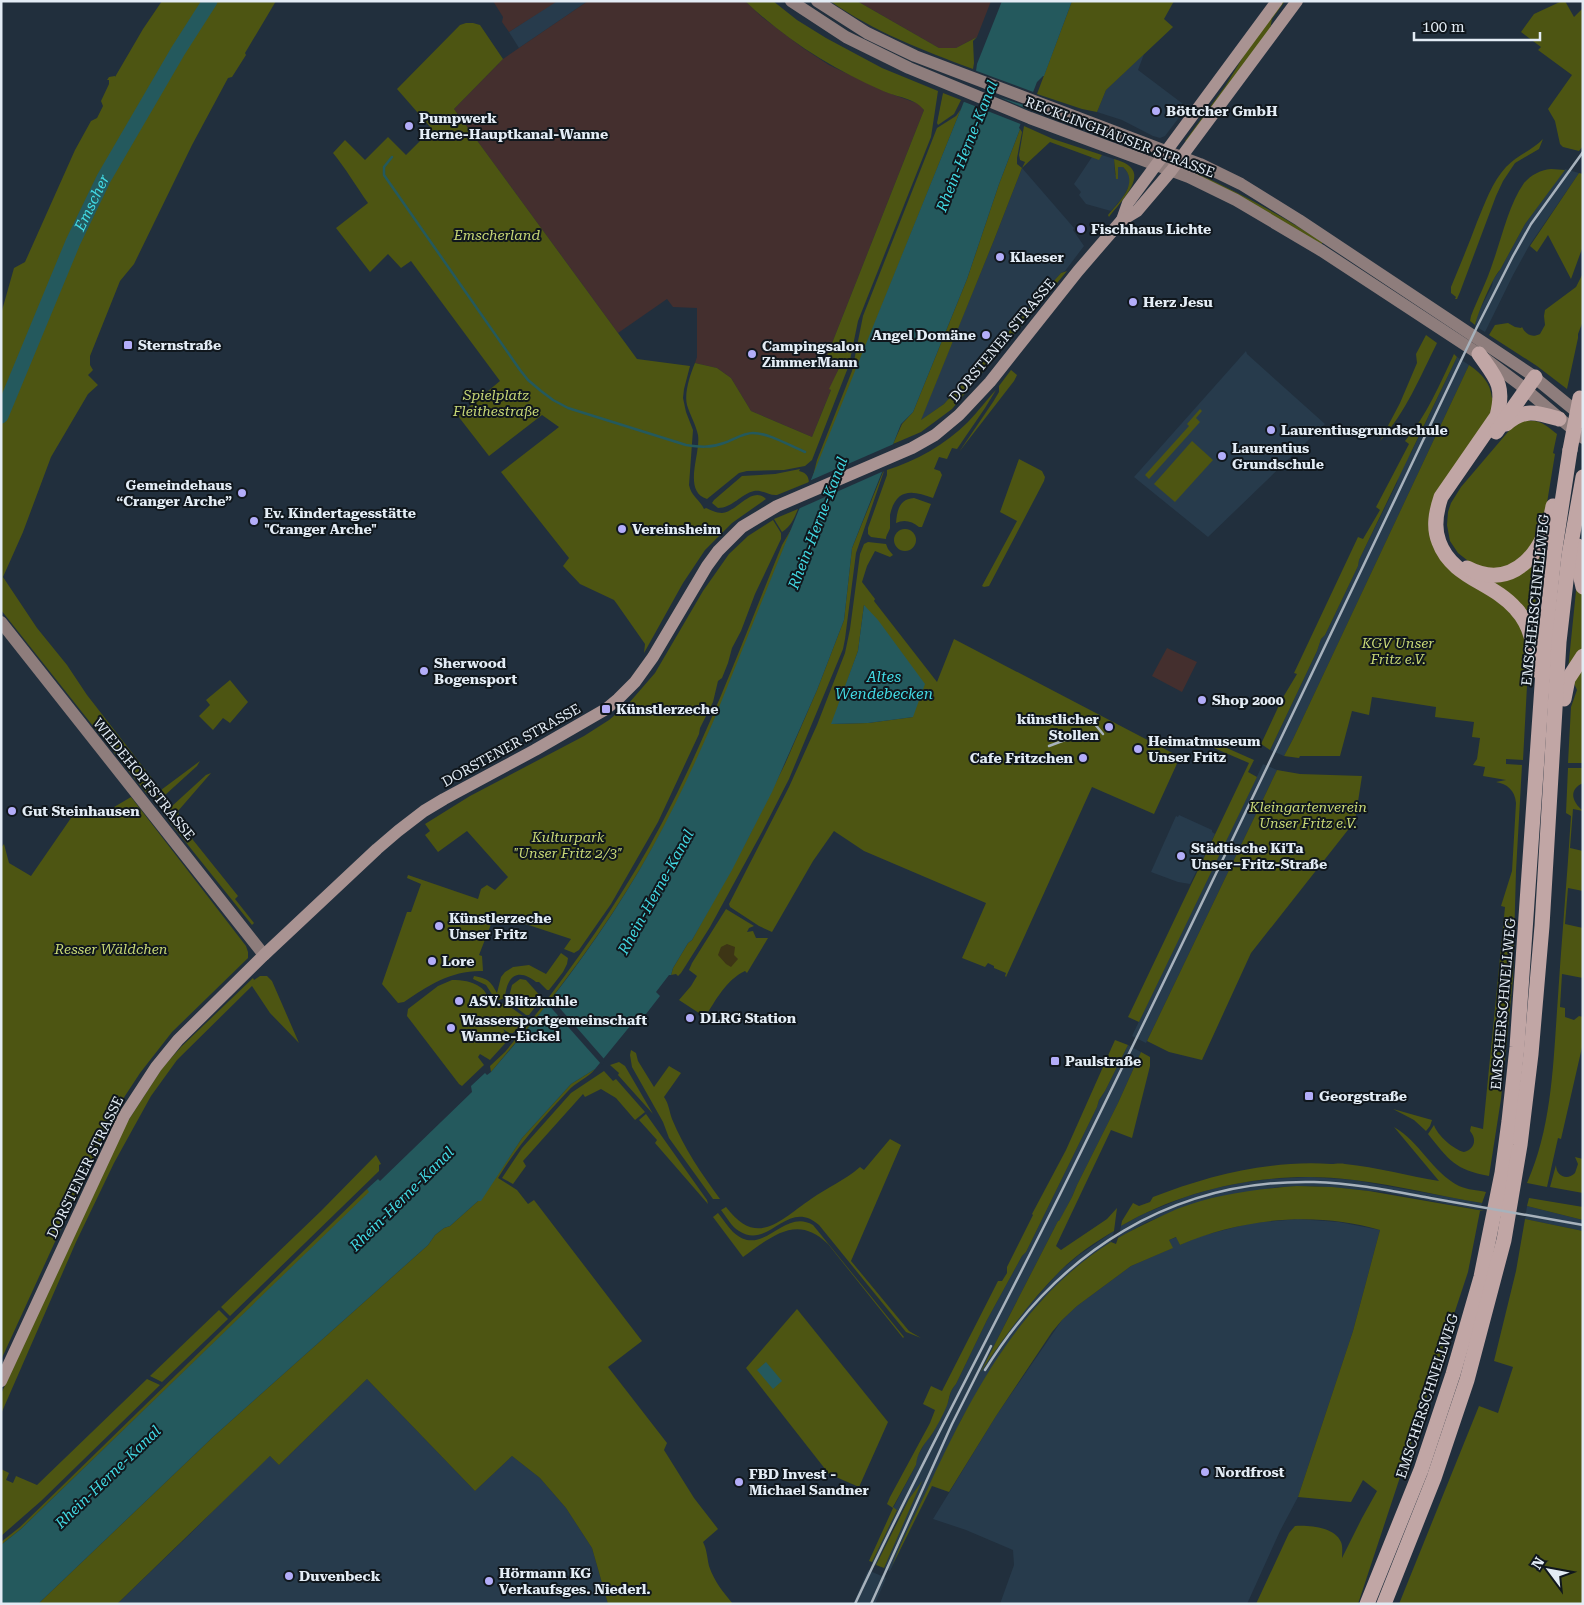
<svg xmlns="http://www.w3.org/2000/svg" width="1584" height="1605" font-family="'Roboto Serif',serif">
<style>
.built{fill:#273b4c}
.industrial{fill:#442f2e}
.green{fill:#4d5512;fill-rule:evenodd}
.sand{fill:#3d3515}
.water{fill:#24595d}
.pier{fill:#212f3d}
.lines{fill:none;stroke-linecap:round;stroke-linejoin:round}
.stream{stroke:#24595d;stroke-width:2.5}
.river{stroke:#24595d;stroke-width:15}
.secondary{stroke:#8e7d7c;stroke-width:12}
.primary{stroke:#a99392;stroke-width:12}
.highway{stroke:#c1a6a5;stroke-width:15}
.rail{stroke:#a7b2bc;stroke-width:2.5}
.highway-bridge{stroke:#c1a6a5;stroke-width:15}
.poi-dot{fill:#b3adf9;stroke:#10171d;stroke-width:2}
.labels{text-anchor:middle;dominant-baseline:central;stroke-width:4;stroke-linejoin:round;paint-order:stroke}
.poi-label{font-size:14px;font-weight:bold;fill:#e3ecf5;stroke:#10171d;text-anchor:start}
.street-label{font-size:14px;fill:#e3ecf5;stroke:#10171d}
.park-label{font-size:14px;font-style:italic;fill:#c8d876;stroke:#10171d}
.water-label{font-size:15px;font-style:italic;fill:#42dae4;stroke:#10171d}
</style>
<rect width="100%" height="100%" fill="#212f3d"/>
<g class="built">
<path d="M556,1H588L519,48L509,32Z"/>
<path d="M1144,54L1138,70L1187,107L1165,136L1160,138L1153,136L1122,120L1097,112L1106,90Z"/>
<path d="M1102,155L1114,159L1115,174L1118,179V167H1123L1128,173L1130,179V184L1123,197L1111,211L1086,204L1079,195L1081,192L1074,184L1092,157L1099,159Z"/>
<path d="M1022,168L1074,228L1073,230L1084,246L1065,271L1061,273L944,404L920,421L994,240Z"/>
<path d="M1565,169L1579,173L1529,246L1513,275L1485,332L1475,326L1476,317L1492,286L1493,280L1500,270L1525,224Z"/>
<path d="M1246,351L1247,354L1325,424L1208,537L1134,477Z"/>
<path d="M1457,357L1469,365L1293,739L1284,756L1270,750L1317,651L1321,639L1325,635L1358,566L1359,560L1397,483L1398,477L1408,457L1411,453Z"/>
<path d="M1263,764L1277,770L1146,1043L1132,1036Z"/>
<path d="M1179,815L1212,830V832L1215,834L1190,884L1178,882L1151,872L1176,816L1178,817Z"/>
<path d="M1128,1045L1141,1052L1118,1103L1077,1185L1072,1197L1059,1222L1058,1221L983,1367L1021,1314L1062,1269L1079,1255L1114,1231L1111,1242L1073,1270L1040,1302L1025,1320L1002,1352L961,1420L890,1571L884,1568L920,1484L909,1499L894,1526L876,1565L872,1562L897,1510L893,1508L916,1465V1459L926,1441L931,1436L948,1402L951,1391L956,1384L987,1320L1022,1256L1026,1252L1097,1107L1099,1100L1105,1091Z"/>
<path d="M1310,1177L1354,1180L1482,1203L1480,1210L1383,1192L1315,1186L1278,1187L1226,1196L1191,1205L1147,1222L1118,1238L1121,1226L1143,1214L1188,1196L1216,1188L1246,1182L1271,1179Z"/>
<path d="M1527,1206L1583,1220V1231L1525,1219Z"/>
<path d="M1298,1219L1339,1222L1380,1230L1353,1331L1298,1497L1280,1531L1247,1604H1000L1014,1565L1013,1550L966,1530L933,1519L996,1416L1062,1320L1077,1306L1131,1266L1172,1248L1169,1240L1177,1237L1180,1245L1197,1237L1251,1223Z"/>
<path d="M367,1379L475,1491L512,1456L540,1478L566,1508L592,1548L608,1604H117L189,1535L257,1467L270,1456L279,1465Z"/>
<path d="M868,1570L886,1578L875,1604H853Z"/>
</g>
<g class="industrial">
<path d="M493,1H556V2L509,32L502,22L503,17Z"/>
<path d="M588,1H745L762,17L803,48L829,65L886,92L919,104L924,110L825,361L843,359L830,389L831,390L812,437L751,411L731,378L717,368L695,363L697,357V308L673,307L667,299L618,333L454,109L503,59Z"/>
<path d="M857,1H991L977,37L956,48H939Z"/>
<path d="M1167,648L1197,662L1182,692L1152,676Z"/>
</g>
<g class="green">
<path d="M162,1H276L245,53L246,55L232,77L228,78L192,145L134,264L120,281L90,356V365L93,370L88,375L98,385L88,394L51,457L23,532L3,577L37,628L67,665L87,695L161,790L200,761L197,766L164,796L154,798L147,794L1,610V314L14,268L25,262L75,150L91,121L97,118L103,106L101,101L109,84V80H107L109,77L115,76V77L143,29Z"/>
<path d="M745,1H773L797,20L826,38L882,68L938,91L931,137L858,321L849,365L812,460L805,466L784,470L747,471L739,473L707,499C682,491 701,454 698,435C696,425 690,415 687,405C684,393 690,375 695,363L717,368L731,378L751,411L812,437L831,390L829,389L843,360L825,361L924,110C915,98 896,97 883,91C832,69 785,39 745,1Z"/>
<path d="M830,1H857L939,48H956L977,37L973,41L974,63L973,69C922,50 875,32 830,1Z"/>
<path d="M1072,1H1174L1164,19L1173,27L1106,90L1097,112L1082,109L1037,94Z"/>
<path d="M1283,1H1285L1272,19L1270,29L1188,142L1185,141L1226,85L1246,52Z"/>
<path d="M1562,1H1565L1574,17L1583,8V146L1579,151L1563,147L1560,144L1555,121L1548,109L1572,75L1538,50L1541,47L1521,32L1534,14Z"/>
<path d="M466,23H473L480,25L503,59L454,109L637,359L690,366L684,389L683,398L686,412L693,430L689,485C691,496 700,500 704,509L706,508C711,510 716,513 722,513C737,512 752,485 766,499L732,523L705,550L683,583L644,653L645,644L617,604L614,600L580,584L563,566L569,558L501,472L559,427L542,415L489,456L458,416L500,381L411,261L401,268L388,254L370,272L336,228L368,203C356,186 346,169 333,153L345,140L365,160L388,137L406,155L432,129L397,89L460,25Z"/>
<path d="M943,93L961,100L954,114L938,125L937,123Z"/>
<path d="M961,109L812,480L817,460L852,371L863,316L937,128L956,116Z"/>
<path d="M1024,126L1053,139L1102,155L1099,160L1050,142L1022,168L994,240L921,420L944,404L1061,273L1067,271L952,409L921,432L893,444L902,424L913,412L967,279L999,184L1020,129L1022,132L1017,158V164L1022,168L1025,162L1020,160L1019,155Z"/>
<path d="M1543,139L1539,149L1515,163L1503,181L1496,196L1460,292L1457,299H1455L1456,297L1451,293V287C1460,265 1469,244 1477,222C1485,203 1492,182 1506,167C1517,155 1533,150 1543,139Z"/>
<path d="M1114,159C1120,161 1128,163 1132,169C1142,182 1117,206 1109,217L1108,215C1119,202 1140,183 1123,167H1118V179H1116Z"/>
<path d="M1551,169L1565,170L1525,224L1500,270C1493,276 1477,315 1475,325L1470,321L1471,316C1478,298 1487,281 1493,262C1502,237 1509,204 1524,183C1531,175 1540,170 1551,169Z"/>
<path d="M1196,173C1240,193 1282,216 1323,242L1321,245L1195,175Z"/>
<path d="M1579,173L1583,174V246L1571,279L1548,235L1537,252L1530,246Z"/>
<path d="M1583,273V321L1578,334V338L1567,389L1537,366L1489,335L1495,325L1508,323L1515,327L1521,328L1522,327C1526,335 1532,338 1540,334L1545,325L1544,316L1545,310L1576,287Z"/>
<path d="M1426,335L1437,343C1420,377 1406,412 1380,441L1400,403L1417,363L1416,354Z"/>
<path d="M1454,354L1457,357L1359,560L1358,566L1325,635L1321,639L1317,651L1270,750L1261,744L1282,699L1297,674L1294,673L1358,537L1363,539L1380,510L1376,507L1409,444L1405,441C1427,415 1440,384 1454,354Z"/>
<path d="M1469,365C1482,374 1490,382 1492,398H1495L1494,407L1430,530L1490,596L1507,609L1520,625L1526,646L1528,667L1523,760L1506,759V764L1522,765L1516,871L1513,978L1501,1099L1489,1176C1455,1170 1449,1160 1428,1134L1434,1125C1437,1135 1454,1150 1464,1152C1475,1149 1477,1139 1470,1131L1471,1126L1483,1129L1505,907L1501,906L1512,871L1516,803C1515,790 1507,784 1496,782L1506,780L1483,776L1485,767L1473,765L1477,759L1480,738L1472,737L1474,722L1435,717L1436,707L1372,697L1369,715L1352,711L1340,756H1300L1299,758L1284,756L1293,739Z"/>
<path d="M1011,370L1017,375L1014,381L959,452L993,402L999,392V386Z"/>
<path d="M996,390L985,408L957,449L952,448L947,459L939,457L934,469L940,471L942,475L933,498C912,490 896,488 890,515C890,519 890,524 890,528C889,532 886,535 886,539L871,537L868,534V528L887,475V470C916,461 946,444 968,422C978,412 987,399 996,390Z"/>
<path d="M1200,409L1202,411L1196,418L1200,422L1149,479L1145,475L1189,426L1187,424Z"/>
<path d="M1525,419L1526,421C1540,419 1547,426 1557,434L1553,453L1555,454L1546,509L1542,523L1531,548L1511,565L1493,569L1472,564L1458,553L1450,541L1447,525L1448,512L1451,503L1461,487L1513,426Z"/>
<path d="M1192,441L1213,460L1175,502L1154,484Z"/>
<path d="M1019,459L1042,471L1045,477L1044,481L989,586L984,587L982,586L1017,521L1000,512Z"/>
<path d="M800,469L799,471C806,473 808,475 809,482L777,495C769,496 762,489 754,491C741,494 732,508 718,508L712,503L714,500L742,476L775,474Z"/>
<path d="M884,471L856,553L845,639L843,649L789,779L762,832L710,927L681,973L678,976L676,974L671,975L673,968L688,943L692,940L748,838L785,764L817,690L844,620L852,548L883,472Z"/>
<path d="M914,498L931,504L922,527H919C912,521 904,519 896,523C897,511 899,499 914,498Z"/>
<path d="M798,509C794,519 791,526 782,532L774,519Z"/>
<path d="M773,520L781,533V539L755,594L741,631L732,648L728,663L722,678L718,681L713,702L700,728L699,734L658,822L611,904L579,950L574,953L564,949L571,939L495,914L479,955L482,956L483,971C452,970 429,985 404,1002L398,1003L382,984L407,912H411L421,884L407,878L408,875L478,899L481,889L487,885L495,890L508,877L467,831L438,852L425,835L430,831L425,824L470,796L584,736L609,720L629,703L655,673L703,591L729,554L748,536Z"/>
<path d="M792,528C752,626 716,727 667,821C634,884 594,943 551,999L549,997C591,941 630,884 662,823C709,733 744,638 782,545Z"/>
<circle cx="905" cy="540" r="11"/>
<path d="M868,542L886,544L888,549L893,555L890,557L875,551L867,566L862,582L875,599L874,601L937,682L954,639L1180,757L1154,814L1092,787L1006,977L1005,976L1006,973L994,968V966L988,963L985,967L962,958L986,903L864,851L834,831L813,861L772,932L759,926L730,907L729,904L789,787L817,725L845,653L850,629L860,554L864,544ZM864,605L913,717L868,723L832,724L858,651Z"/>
<path d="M1545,544L1539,597H1536L1535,608L1538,609L1535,633L1476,576L1493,578Z"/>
<path d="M1583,560V783C1568,790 1572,802 1583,811L1573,809L1570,848L1583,851V891L1568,888L1565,924L1583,928V978L1562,974L1560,1007L1565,1008V1017L1574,1020L1579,1016L1583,1017V1043L1561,1139L1558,1138L1547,1187L1527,1183C1551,1129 1553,1069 1557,1011C1561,946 1567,881 1571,816L1566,813L1568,768H1582V763H1568L1571,707L1577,690L1568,670L1577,581Z"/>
<path d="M230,680L248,702L230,723L223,718L213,730L199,716L210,705L206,700Z"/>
<path d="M1211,741L1254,760L1248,772L1257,777L1139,1022L1128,1017L1130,1013L1249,763L1207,745Z"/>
<path d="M1277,770L1300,774L1362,776L1355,821L1251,953L1202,1060L1169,1052L1147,1041Z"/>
<path d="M211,773L178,811L181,825L238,896L235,899L254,923L252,925L168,820V813L171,807L206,775Z"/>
<path d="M131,797L246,946L248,952V958L172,1032L140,1073L121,1102L80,1187L1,1360V848L4,844L9,863L31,876L71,818L77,806L99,816Z"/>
<path d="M726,909L754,926L749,928L747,932L753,931L756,938H768L747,973L745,971C726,980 716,1000 705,1017L679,1000L691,986L697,976L689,970L692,963Z"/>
<path d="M561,953L568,958L567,964L563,972L549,990H547L539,982H536C528,975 515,970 509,982C506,987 506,993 504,998L500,1000L495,999L486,985L473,979L474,976C488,979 490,980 497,993L501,977L505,972L513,967L529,965L546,974Z"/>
<path d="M260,976H267L272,981L299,1043L270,1013L252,986L177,1060L151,1096L114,1163L76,1242L1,1414V1394L124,1127L163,1067L181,1047L253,978L254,980Z"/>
<path d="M520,979L526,980L542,998L529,1015H526L508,1001L512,985Z"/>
<path d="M452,980C462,980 472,981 480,987C490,993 488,1010 505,1003L523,1016L525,1020L513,1033H509L503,1029L509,1039L490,1060L480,1054L478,1057L484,1065L462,1086L459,1084L407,1016L408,1009L438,986Z"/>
<path d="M546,1002L548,1004L491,1072L490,1066L505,1052Z"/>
<path d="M1115,1040L1128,1045L1105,1091L1099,1100L1097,1107L1026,1252L1022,1256L987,1320L956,1384C950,1391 950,1394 948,1402C947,1408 934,1432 930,1437C923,1445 917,1454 916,1465L893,1507L897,1510L872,1562L869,1561L893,1508L887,1504L890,1497L930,1423L935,1410L923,1404L931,1386L942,1391L998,1281H1002L1007,1273V1267L1033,1215L1032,1214L1066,1150Z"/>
<path d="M631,1050L636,1053L638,1061L654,1087L669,1066L681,1073L664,1097C669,1104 669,1111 672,1119C684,1148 701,1173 720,1199H713L669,1138L663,1122L632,1067L630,1055Z"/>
<path d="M1141,1052L1150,1057V1066L1132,1138L1111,1130L1056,1246L1061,1250L1107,1219L1117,1208L1114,1231C1095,1242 1076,1255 1061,1270C1030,1301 1005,1336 980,1373L1058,1221H1059L1072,1197L1077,1185L1118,1103Z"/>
<path d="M619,1062L625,1066L653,1114L618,1075L619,1073L610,1065Z"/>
<path d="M595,1069C588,1078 576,1082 568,1091C543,1118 517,1146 498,1178L517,1190L528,1204L534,1200L642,1341L608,1367L667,1443L664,1450L694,1498L718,1529L703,1542C707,1550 707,1557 709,1566C714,1581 723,1592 733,1604H608L592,1548L566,1508L540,1478L512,1456L475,1491L367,1379L279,1465L270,1456L117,1604H38L214,1436L428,1245L435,1235L444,1228L450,1226L478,1201H480L522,1138L571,1084Z"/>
<path d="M604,1071L613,1081L616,1079L645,1112L635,1120L616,1098L601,1089L585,1097L583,1094L523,1161L526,1166L513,1184L502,1178L522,1148L571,1093Z"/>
<path d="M1393,1109L1432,1120L1430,1126L1426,1131L1414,1120Z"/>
<path d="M646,1114L707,1200L708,1204L655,1143L657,1140L639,1120Z"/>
<path d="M1394,1127C1420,1142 1432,1172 1459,1186C1468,1190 1477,1190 1486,1192L1482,1203C1439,1196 1397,1185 1354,1180C1275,1170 1190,1186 1121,1226L1122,1221L1133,1203L1139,1206L1150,1202L1153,1197C1209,1175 1270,1160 1331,1164C1335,1164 1340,1163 1345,1164C1377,1167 1408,1176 1439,1181Z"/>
<path d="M890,1139L901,1145L851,1261L909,1331L921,1338L906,1332L819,1225C787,1197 769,1251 739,1231C732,1227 727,1218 721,1210L726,1207C757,1248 779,1221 811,1199C828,1187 844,1181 860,1167L864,1170Z"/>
<path d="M376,1155L381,1164L379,1165V1171L230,1316L221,1307L321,1211Z"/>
<path d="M1575,1157L1583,1159V1193L1550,1187L1556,1165C1556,1176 1567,1181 1575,1173L1578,1164Z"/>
<path d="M1297,1186L1332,1187L1369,1191L1484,1211H1480L1468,1272L1358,1604H1256L1289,1533L1295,1526C1309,1525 1335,1527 1341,1542C1343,1546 1342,1554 1342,1558L1362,1518L1377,1491L1363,1480L1351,1502L1298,1497L1353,1331L1380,1230C1316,1211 1241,1218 1180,1245L1176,1237L1169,1240L1173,1248L1131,1266L1077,1306L1062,1320L1052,1332L996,1416L949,1492L932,1486L892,1566C902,1540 915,1515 927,1490C970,1397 1021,1298 1111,1242L1116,1244L1118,1238L1125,1234C1142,1225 1159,1217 1177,1209C1215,1194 1257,1189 1297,1186Z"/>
<path d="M367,1189L370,1192L21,1529L1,1545V1542L20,1527Z"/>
<path d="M1529,1198L1583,1207V1220L1527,1206Z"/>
<path d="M718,1213C723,1219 727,1226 733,1232C763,1260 783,1207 813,1225L904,1337L903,1338L828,1244C797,1213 771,1237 743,1257L713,1217Z"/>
<path d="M1525,1219L1583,1231V1604H1399L1479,1406L1498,1413L1513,1367L1494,1361L1516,1271Z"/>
<path d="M797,1309L888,1422L859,1487L829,1474L746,1368Z"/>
<path d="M219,1310L228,1319L162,1382L150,1376Z"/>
<path d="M147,1379L160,1385L41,1501L1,1536V1469L9,1473L6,1480L13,1483L16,1476L37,1485Z"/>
<path d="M922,1481L884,1568L876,1565L909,1499Z"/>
</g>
<path class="sand" d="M727,944L735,947L734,955L738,959L731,967L726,964L718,955L721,947Z"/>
<g class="water">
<path d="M1002,1H1072L1044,76H1043L1037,82L1019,128L1020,129L999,184L967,279L913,412L901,424L852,548L844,620L817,690L772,792L732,870L692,940L688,943L673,968L671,975H669L656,992L660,996L639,1023L635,1020L595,1069L571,1084L522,1138L481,1201H478L450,1226L444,1228L435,1235L428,1245L214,1436L38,1604H1V1545L21,1529L369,1192L367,1189L378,1179L380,1181L472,1092L471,1086L485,1073L487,1075L491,1072C552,1002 607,929 652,848C675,807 694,765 713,722L961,109L976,71L977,64Z"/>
<path d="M864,605L878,620L925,684L913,717L868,723L831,724L858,651Z"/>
<path d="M766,1362L782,1381L773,1389L757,1370Z"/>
</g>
<g class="pier">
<path d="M974,70L1036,93L1030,107L999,97L1029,110L1023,125L962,101Z"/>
<path d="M896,443L886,470L798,509L809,481Z"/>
<path d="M550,997L605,1060L602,1065L546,1002Z"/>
</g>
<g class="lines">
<path class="stream" d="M392,157L384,167V175L520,370L528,380L541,391L553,400L568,408L686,445C699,447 711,448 724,443C733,440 743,433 753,433C769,433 790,446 805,452"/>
<path class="river" id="s1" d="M1,416L73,242L104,178L178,51L210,1"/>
<g class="secondary">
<path d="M791,1L846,37L909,68L1030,118L1189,177L1236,200L1322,251L1479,354L1519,384L1583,438"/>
<path d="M817,1L867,33L915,56L1200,164L1241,184L1299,220L1529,373L1583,417"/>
<path d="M1,622L264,955"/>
</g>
<g class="primary">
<path d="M1122,220L1128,203L1277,1"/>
<path d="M1,1381L124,1116L156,1067L178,1040L264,955L377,849L398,831L424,811L444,799L535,750L606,709L618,699L635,682L653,657L707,566L718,551L742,527L777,506L912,448L935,435L959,415L990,382L1078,271L1122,220L1137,211L1171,171L1297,1"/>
</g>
<g class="highway">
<path d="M1479,354C1496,378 1505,385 1497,416L1441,497C1436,512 1433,527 1439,542C1452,578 1493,582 1516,609C1531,625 1536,649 1535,670"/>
<path d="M1506,424C1525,408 1536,412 1559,419"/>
<path d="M1496,432L1535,377"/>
<path d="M1578,546V565L1583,587"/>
<path d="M1467,568C1515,593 1546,548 1553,506"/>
<path d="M1564,699L1568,679L1583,656"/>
<path d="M1367,1604L1421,1470L1453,1374L1481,1277L1502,1173L1509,1121L1517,1047L1545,642L1554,555L1570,450"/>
<path d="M1384,1604L1434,1478L1467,1380L1504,1240L1520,1145L1531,1054L1542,926L1559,642L1569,555L1583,477"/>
</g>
<g class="rail">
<path d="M1094,723L1103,734"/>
<path d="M1049,746L1081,734"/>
<path d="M985,1370C1058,1252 1173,1179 1314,1182C1353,1183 1392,1191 1430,1198C1481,1207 1532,1216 1583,1225"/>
<path d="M855,1604C923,1457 1001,1315 1072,1170C1210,890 1343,608 1477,327L1513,256L1531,224L1583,152"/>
<path d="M871,1604L952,1424L991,1346"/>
</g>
<path class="highway-bridge" d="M1570,450L1580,398"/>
</g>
<g class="poi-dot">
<circle cx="1156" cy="111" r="5"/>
<circle cx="409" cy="126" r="5"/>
<circle cx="1081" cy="229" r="5"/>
<circle cx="1000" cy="257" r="5"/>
<circle cx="1133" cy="302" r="5"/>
<circle cx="986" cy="335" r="5"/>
<rect x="123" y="340" width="10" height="10" rx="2.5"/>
<circle cx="752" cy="354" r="5"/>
<circle cx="1271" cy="430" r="5"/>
<circle cx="1222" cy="456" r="5"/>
<circle cx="242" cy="493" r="5"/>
<circle cx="254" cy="521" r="5"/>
<circle cx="622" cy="529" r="5"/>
<circle cx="424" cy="671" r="5"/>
<circle cx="1202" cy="700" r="5"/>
<rect x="601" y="704" width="10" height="10" rx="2.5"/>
<circle cx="1109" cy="727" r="5"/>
<circle cx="1138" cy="749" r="5"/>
<circle cx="1083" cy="758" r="5"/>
<circle cx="12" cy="811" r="5"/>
<circle cx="1181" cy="856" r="5"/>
<circle cx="439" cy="926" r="5"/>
<circle cx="432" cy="961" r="5"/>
<circle cx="459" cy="1001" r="5"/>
<circle cx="690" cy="1018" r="5"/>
<circle cx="451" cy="1028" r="5"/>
<rect x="1050" y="1056" width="10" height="10" rx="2.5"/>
<rect x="1304" y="1091" width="10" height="10" rx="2.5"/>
<circle cx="1205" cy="1472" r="5"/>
<circle cx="739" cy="1482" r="5"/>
<circle cx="289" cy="1576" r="5"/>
<circle cx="489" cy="1581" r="5"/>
</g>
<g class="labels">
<g class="poi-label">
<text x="1166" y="111">Böttcher GmbH</text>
<text x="419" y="118">Pumpwerk<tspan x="419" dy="16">Herne-Hauptkanal-Wanne</tspan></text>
<text x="1091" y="229">Fischhaus Lichte</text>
<text x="1010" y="257">Klaeser</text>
<text x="1143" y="302">Herz Jesu</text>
<text x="976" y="335" text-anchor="end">Angel Domäne</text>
<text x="138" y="345">Sternstraße</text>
<text x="762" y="346">Campingsalon<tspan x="762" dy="16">ZimmerMann</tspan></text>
<text x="1281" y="430">Laurentiusgrundschule</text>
<text x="1232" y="448">Laurentius<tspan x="1232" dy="16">Grundschule</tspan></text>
<text x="232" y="485" text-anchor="end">Gemeindehaus<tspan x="232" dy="16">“Cranger Arche”</tspan></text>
<text x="264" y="513">Ev. Kindertagesstätte<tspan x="264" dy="16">"Cranger Arche"</tspan></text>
<text x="632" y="529">Vereinsheim</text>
<text x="434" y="663">Sherwood<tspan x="434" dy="16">Bogensport</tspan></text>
<text x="1212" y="700">Shop 2000</text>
<text x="616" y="709">Künstlerzeche</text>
<text x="1099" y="719" text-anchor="end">künstlicher<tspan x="1099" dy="16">Stollen</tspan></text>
<text x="1148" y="741">Heimatmuseum<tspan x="1148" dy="16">Unser Fritz</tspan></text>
<text x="1073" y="758" text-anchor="end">Cafe Fritzchen</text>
<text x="22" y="811">Gut Steinhausen</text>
<text x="1191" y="848">Städtische KiTa<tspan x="1191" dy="16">Unser–Fritz-Straße</tspan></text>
<text x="449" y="918">Künstlerzeche<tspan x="449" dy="16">Unser Fritz</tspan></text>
<text x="442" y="961">Lore</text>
<text x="469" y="1001">ASV. Blitzkuhle</text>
<text x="700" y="1018">DLRG Station</text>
<text x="461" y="1020">Wassersportgemeinschaft<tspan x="461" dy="16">Wanne-Eickel</tspan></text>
<text x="1065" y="1061">Paulstraße</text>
<text x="1319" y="1096">Georgstraße</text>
<text x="1215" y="1472">Nordfrost</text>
<text x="749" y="1474">FBD Invest -<tspan x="749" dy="16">Michael Sandner</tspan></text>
<text x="499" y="1573">Hörmann KG<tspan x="499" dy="16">Verkaufsges. Niederl.</tspan></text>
<text x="299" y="1576">Duvenbeck</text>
</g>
<g class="street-label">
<text transform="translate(1120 137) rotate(21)">RECKLINGHAUSER STRASSE</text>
<text transform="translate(1002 340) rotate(-50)">DORSTENER STRASSE</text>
<text transform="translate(1535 600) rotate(-84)">EMSCHERSCHNELLWEG</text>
<text transform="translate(511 745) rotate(-29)">DORSTENER STRASSE</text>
<text transform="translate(144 779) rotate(51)">WIEDEHOPFSTRASSE</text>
<text transform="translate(1503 1004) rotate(-85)">EMSCHERSCHNELLWEG</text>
<text transform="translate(85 1167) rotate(-64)">DORSTENER STRASSE</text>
<text transform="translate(1427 1396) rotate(-72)">EMSCHERSCHNELLWEG</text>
</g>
<g class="park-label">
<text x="497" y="235">Emscherland</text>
<text x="496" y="395">Spielplatz<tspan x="496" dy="16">Fleithestraße</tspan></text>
<text x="1398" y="643">KGV Unser<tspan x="1398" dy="16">Fritz e.V.</tspan></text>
<text x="1308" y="807">Kleingartenverein<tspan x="1308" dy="16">Unser Fritz e.V.</tspan></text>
<text x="568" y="837">Kulturpark<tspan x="568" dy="16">"Unser Fritz 2/3"</tspan></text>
<text x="111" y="949">Resser Wäldchen</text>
</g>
<g class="water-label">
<text transform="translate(967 146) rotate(-68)">Rhein-Herne-Kanal</text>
<text stroke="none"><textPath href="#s1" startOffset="232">Emscher</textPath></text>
<text transform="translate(818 523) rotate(-69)">Rhein-Herne-Kanal</text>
<text x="884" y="677">Altes<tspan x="884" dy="17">Wendebecken</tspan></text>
<text transform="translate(656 892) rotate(-61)">Rhein-Herne-Kanal</text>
<text transform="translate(402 1199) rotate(-45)">Rhein-Herne-Kanal</text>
<text transform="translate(108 1477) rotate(-44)">Rhein-Herne-Kanal</text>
</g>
</g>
<rect width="1584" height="1605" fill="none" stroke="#e3ecf5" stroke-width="5"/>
<g transform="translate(1549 1570) rotate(302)" stroke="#10171d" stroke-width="4" paint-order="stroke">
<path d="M0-4L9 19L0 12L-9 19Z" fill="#e3ecf5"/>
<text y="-8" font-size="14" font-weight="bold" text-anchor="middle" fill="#e3ecf5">N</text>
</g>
<path d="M1414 32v8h126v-8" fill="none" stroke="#e3ecf5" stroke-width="2.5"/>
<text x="1422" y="32" font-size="15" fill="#e3ecf5" stroke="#10171d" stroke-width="4" paint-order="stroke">100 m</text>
</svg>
